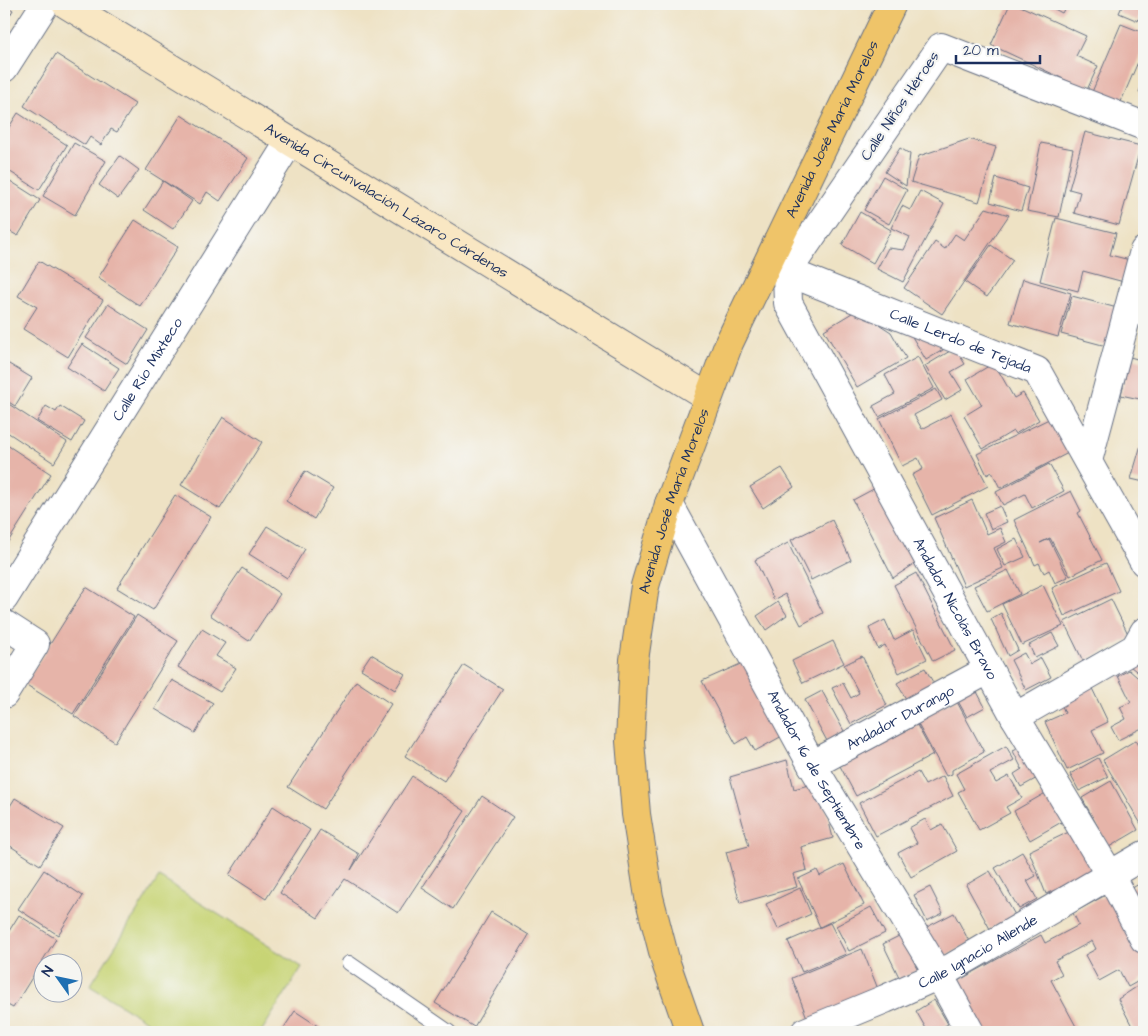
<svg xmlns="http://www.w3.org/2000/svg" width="1148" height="1036" font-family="'Architects Daughter',sans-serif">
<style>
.green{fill:#c7d475;stroke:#71826a}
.building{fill:#e6b4a9}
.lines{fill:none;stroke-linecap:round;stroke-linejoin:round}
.lane-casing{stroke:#656e82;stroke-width:16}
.street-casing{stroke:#656e82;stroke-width:30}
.secondary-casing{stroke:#656e82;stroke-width:30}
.primary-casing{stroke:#656e82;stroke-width:30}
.lane{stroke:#fff;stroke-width:14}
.street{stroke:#fff;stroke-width:28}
.secondary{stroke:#f9e7c3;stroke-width:28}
.primary{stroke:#efc469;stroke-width:28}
.labels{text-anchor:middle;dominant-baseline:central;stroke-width:4.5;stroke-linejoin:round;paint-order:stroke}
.street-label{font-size:15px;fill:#1b2f5e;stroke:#f6f6f2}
</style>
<rect width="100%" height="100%" fill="#f6f6f2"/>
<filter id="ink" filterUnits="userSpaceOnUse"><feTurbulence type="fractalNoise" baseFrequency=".02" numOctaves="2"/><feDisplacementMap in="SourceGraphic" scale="10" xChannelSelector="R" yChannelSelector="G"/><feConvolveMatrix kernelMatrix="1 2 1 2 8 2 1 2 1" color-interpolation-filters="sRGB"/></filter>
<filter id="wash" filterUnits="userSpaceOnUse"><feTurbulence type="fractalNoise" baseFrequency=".0096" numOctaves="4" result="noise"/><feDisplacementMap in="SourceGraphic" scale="20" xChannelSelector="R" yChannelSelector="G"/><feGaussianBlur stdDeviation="1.12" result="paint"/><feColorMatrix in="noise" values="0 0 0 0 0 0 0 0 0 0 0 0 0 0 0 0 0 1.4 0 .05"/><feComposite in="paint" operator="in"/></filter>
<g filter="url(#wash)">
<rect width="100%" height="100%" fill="#eee2c4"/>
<path class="green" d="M159,877L302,967L261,1032H164L90,986Z"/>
<g id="blocks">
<g class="building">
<path d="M1010,4H1016L1086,36L1076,56L1098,66L1087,90L991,45Z"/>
<path d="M1045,4H1067L1062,13Z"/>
<path d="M1123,4H1144L1138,21L1119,13Z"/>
<path d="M4,5L13,10L4,25Z"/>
<path d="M1121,24L1144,33V48L1120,104L1092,92Z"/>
<path d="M56,54L135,104L117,132L111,129L101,145L90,137L85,145L24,106Z"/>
<path d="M1144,80V94L1139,92Z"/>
<path d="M18,113L67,145L39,190L4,168V135Z"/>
<path d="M181,115L248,158L220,201L207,192L200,204L146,170Z"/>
<path d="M1085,132L1141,146L1119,225L1074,213L1080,192L1069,189Z"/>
<path d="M969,139L996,147L979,202L911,182L919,156Z"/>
<path d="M74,143L106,161L75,215L43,196Z"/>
<path d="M1041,143L1073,149L1059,217L1027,211Z"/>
<path d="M900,148L910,154L906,186L885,172Z"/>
<path d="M120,156L139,170L118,199L99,185Z"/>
<path d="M883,176L907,190L889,224L864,210Z"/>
<path d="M4,177L40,200L18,236L4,228Z"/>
<path d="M996,178L1028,188L1021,211L990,202Z"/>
<path d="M163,181L192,201L173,229L144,210Z"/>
<path d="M920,191L944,204L903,282L877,269L888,248L904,250L910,237L891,228L902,206L910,210Z"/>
<path d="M986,208L1009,215L942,314L904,288L935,242L945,249L955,234L964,240Z"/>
<path d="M860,212L891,230L873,263L842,245Z"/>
<path d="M1056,218L1116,233L1110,255L1130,260L1124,282L1083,271L1078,291L1040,281Z"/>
<path d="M135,220L178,247L140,306L98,278Z"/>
<path d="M991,245L1013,260L987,297L965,282Z"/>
<path d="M39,261L103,300L68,357L23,329L37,307L18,296Z"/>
<path d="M1023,279L1071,293L1058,337L1010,323Z"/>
<path d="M1072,296L1121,309L1110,347L1061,334Z"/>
<path d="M108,304L148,330L127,364L86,338Z"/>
<path d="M857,310L891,332L906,358L857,387L824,330Z"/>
<path d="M905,325L935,336L943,350L926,360Z"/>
<path d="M82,344L119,368L104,391L67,367Z"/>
<path d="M955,348L965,364L951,372L962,390L945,400L925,366Z"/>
<path d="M918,357L934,388L879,417L873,406L895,394L885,375Z"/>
<path d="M1130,357L1144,361V400L1121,395Z"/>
<path d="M4,361L32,378L15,406L4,399Z"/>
<path d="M994,363L1014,398L1023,393L1039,420L1015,434L1013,431L983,449L964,416L982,405L967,379Z"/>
<path d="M936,389L942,400L914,415L922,429L951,414L988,486L932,515L912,475L923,469L918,458L902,466L879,419Z"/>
<path d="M4,401L67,442L54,463L4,430Z"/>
<path d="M46,406L56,412L60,406L84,421L72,442L37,421Z"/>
<path d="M1055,416L1072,451L1000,488L992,472L987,475L977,454Z"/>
<path d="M223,417L262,442L220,509L181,485Z"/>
<path d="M1143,438L1144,439V482L1131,479Z"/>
<path d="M4,443L51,474L6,545L4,543Z"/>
<path d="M1049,464L1064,491L1032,508L1025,494L1003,505L996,492Z"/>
<path d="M782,468L794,487L763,508L750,487Z"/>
<path d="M305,471L333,488L314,519L286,501Z"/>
<path d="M881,485L922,559L893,578L853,500Z"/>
<path d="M1071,491L1081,511L1078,513L1102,560L1070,576L1050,538L1040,543L1049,539L1068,577L1055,583L1049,570L1044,573L1039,563L1035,565L1014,520Z"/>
<path d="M175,495L211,517L153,610L117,588Z"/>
<path d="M972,500L987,534L1000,528L1006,542L994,548L1003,568L964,586L934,518Z"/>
<path d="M1000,506L1007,522L991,529L984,513Z"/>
<path d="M832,520L851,560L811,580L791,540Z"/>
<path d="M267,526L305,549L287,578L249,554Z"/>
<path d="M1016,539L1025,557L1005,566L997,549Z"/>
<path d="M788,543L823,613L801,625L785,594L774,600L755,560Z"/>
<path d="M1106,563L1119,591L1064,616L1052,588Z"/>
<path d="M242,568L280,594L249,641L210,615Z"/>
<path d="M1008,570L1020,594L987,611L974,586Z"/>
<path d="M916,573L955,650L933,661L894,585Z"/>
<path d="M1043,585L1063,626L1022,645L1002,604Z"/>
<path d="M86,587L134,617L73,714L25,684Z"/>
<path d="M1111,599L1130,638L1083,661L1064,622Z"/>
<path d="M778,602L787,615L766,630L757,616Z"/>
<path d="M1001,613L1018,650L1008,656L991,619Z"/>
<path d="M137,615L178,641L115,742L74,716Z"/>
<path d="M885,620L894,640L913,630L927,659L899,673L885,645L878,649L869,628Z"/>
<path d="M202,629L225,643L216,656L236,668L220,692L178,667Z"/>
<path d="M1052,633L1059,646L1035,658L1029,645Z"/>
<path d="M833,641L844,663L803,683L792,661Z"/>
<path d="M1144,648V677L1131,667Z"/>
<path d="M1024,653L1030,664L1041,658L1051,677L1026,690L1011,660Z"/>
<path d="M371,654L405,674L395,690L361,669Z"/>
<path d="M862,656L887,705L851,724L832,688L843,683L851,698L859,693L844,665Z"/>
<path d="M745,662L784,735L755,751L747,737L736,744L702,681Z"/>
<path d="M464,665L503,689L444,781L405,756Z"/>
<path d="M925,668L934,684L906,699L897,683Z"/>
<path d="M1129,670L1144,683V727L1118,740L1111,727L1126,719L1120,707L1131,702L1118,676Z"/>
<path d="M172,680L213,703L195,733L155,709Z"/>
<path d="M356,681L391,704L323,809L288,787Z"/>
<path d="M1090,684L1108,722L1092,730L1103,753L1067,770L1045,722L1065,713L1059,699Z"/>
<path d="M974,686L985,707L967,717L955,696Z"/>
<path d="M822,691L844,731L827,741L805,700Z"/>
<path d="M956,700L984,752L952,770V774L946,776L914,717Z"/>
<path d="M917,725L933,755L856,796L840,766Z"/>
<path d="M1136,740L1144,755V829L1103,760Z"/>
<path d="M1006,746L1014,760L990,773L996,783L1009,776L1022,798L1006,807L1010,813L979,830L958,792L964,789L956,774Z"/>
<path d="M1024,746L1039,777L1021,787L1014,774L1022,769L1013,751Z"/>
<path d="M1098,758L1108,777L1079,791L1070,774Z"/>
<path d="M787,760L794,789L819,782L833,838L801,847L807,870L793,874L797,887L740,903L726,852L749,846L730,777Z"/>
<path d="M918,772L925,785L943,776L953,796L876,836L859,803Z"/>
<path d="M412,776L465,811L398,913L345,879L318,918L280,893L320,830L359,854L351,870Z"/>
<path d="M1111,781L1138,830L1109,847L1082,798Z"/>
<path d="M1049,791L1065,820L1030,840L1014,811Z"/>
<path d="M482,796L513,817L453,909L422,888Z"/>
<path d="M15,798L64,828L40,865L4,842V816Z"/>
<path d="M273,806L310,830L266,899L229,875Z"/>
<path d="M925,819L931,830L942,824L957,851L911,877L898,853L917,843L909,828Z"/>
<path d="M1073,830L1092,872L1046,894L1029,851Z"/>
<path d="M1022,852L1036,876L1027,881L1037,899L1019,909L995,868Z"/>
<path d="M844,864L864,905L820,927L798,879L817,870L820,876Z"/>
<path d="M44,870L83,896L58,935L18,909Z"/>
<path d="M990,871L1015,915L990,929L966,885Z"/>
<path d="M1144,881V919L1129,890Z"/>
<path d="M930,887L943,913L927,921L914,895Z"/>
<path d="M800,888L811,914L778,929L766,904Z"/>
<path d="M1113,891L1144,949V978L1128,987L1119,970L1099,981L1085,955L1096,949L1092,941L1055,961L1062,974L1051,980L1079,1032H981L954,983L1041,935L1045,943L1079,925L1073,913Z"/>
<path d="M871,907L885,933L849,951L836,926Z"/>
<path d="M491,912L529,935L474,1027L435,1003Z"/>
<path d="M954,913L970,943L940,958L925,928Z"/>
<path d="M19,915L56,939L13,1008L4,1003V939Z"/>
<path d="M830,923L846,954L802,972L788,941Z"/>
<path d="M901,935L918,970L900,979L883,944Z"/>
<path d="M862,949L880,994L809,1023L792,978Z"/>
<path d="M1144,982V1032H1135L1118,999Z"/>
<path d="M934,1000L948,1024L934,1032H928L916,1011Z"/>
<path d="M295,1011L327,1032H281Z"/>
</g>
</g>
</g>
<g filter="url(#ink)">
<use href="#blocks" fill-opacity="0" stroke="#656e82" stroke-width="1"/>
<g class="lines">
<defs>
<path id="lane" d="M349,963L449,1032"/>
<g id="street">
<path d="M4,68L45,4"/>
<path id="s1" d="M1144,126L941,47L787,272L788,303L1015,717L1110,875L1144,939"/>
<path id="s2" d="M773,266L1037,371L1144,562"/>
<path d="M1088,461L1144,251"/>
<path id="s3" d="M669,504L812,765L939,975L970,1032"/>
<path id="s4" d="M4,598L290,141"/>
<path d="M4,624L35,644L4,694"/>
<path d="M1015,717L1135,648L1144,632"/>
<path id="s5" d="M812,765L988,670"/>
<path id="s6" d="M805,1032L885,999L939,975L1144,855"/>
</g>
<g id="secondary">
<path id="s7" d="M66,4L708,397"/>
</g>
<g id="primary">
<path id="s8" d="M690,1032L666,963L649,897L636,814L630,741L634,660L645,586L669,504L729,343L892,4"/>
</g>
</defs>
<use href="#lane" class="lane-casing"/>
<use href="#street" class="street-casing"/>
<use href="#secondary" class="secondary-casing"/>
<use href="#primary" class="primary-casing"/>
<use href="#lane" class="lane"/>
<use href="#street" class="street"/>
<use href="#secondary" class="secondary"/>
<use href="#primary" class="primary"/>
</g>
</g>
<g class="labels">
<g class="street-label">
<text transform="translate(900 106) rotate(-56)">Calle Niños Héroes</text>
<text stroke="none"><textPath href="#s8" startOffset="949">Avenida José María Morelos</textPath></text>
<text stroke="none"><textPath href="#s7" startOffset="376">Avenida Circunvalación Lázaro Cárdenas</textPath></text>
<text stroke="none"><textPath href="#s2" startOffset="202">Calle Lerdo de Tejada</textPath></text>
<text stroke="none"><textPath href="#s4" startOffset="270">Calle Río Mixteco</textPath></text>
<text stroke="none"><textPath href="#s8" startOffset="544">Avenida José María Morelos</textPath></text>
<text stroke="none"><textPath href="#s1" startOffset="870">Andador Nicolás Bravo</textPath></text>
<text stroke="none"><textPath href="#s5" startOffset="100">Andador Durango</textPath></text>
<text stroke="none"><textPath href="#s3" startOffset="304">Andador 16 de Septiembre</textPath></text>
<text stroke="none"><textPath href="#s6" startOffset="191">Calle Ignacio Allende</textPath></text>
</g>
</g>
<rect width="1148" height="1036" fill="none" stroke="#f6f6f2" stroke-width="20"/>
<g transform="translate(58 978) rotate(303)"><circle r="24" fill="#f6f6f2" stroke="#9ea6b7"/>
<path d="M0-4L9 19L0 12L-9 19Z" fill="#1f6fb2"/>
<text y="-8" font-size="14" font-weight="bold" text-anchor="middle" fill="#1b2f5e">N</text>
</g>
<path d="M956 55v8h84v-8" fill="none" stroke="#1b2f5e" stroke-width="2.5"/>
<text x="963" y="55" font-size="15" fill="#1b2f5e" stroke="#f6f6f2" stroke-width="4" paint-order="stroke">20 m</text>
</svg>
